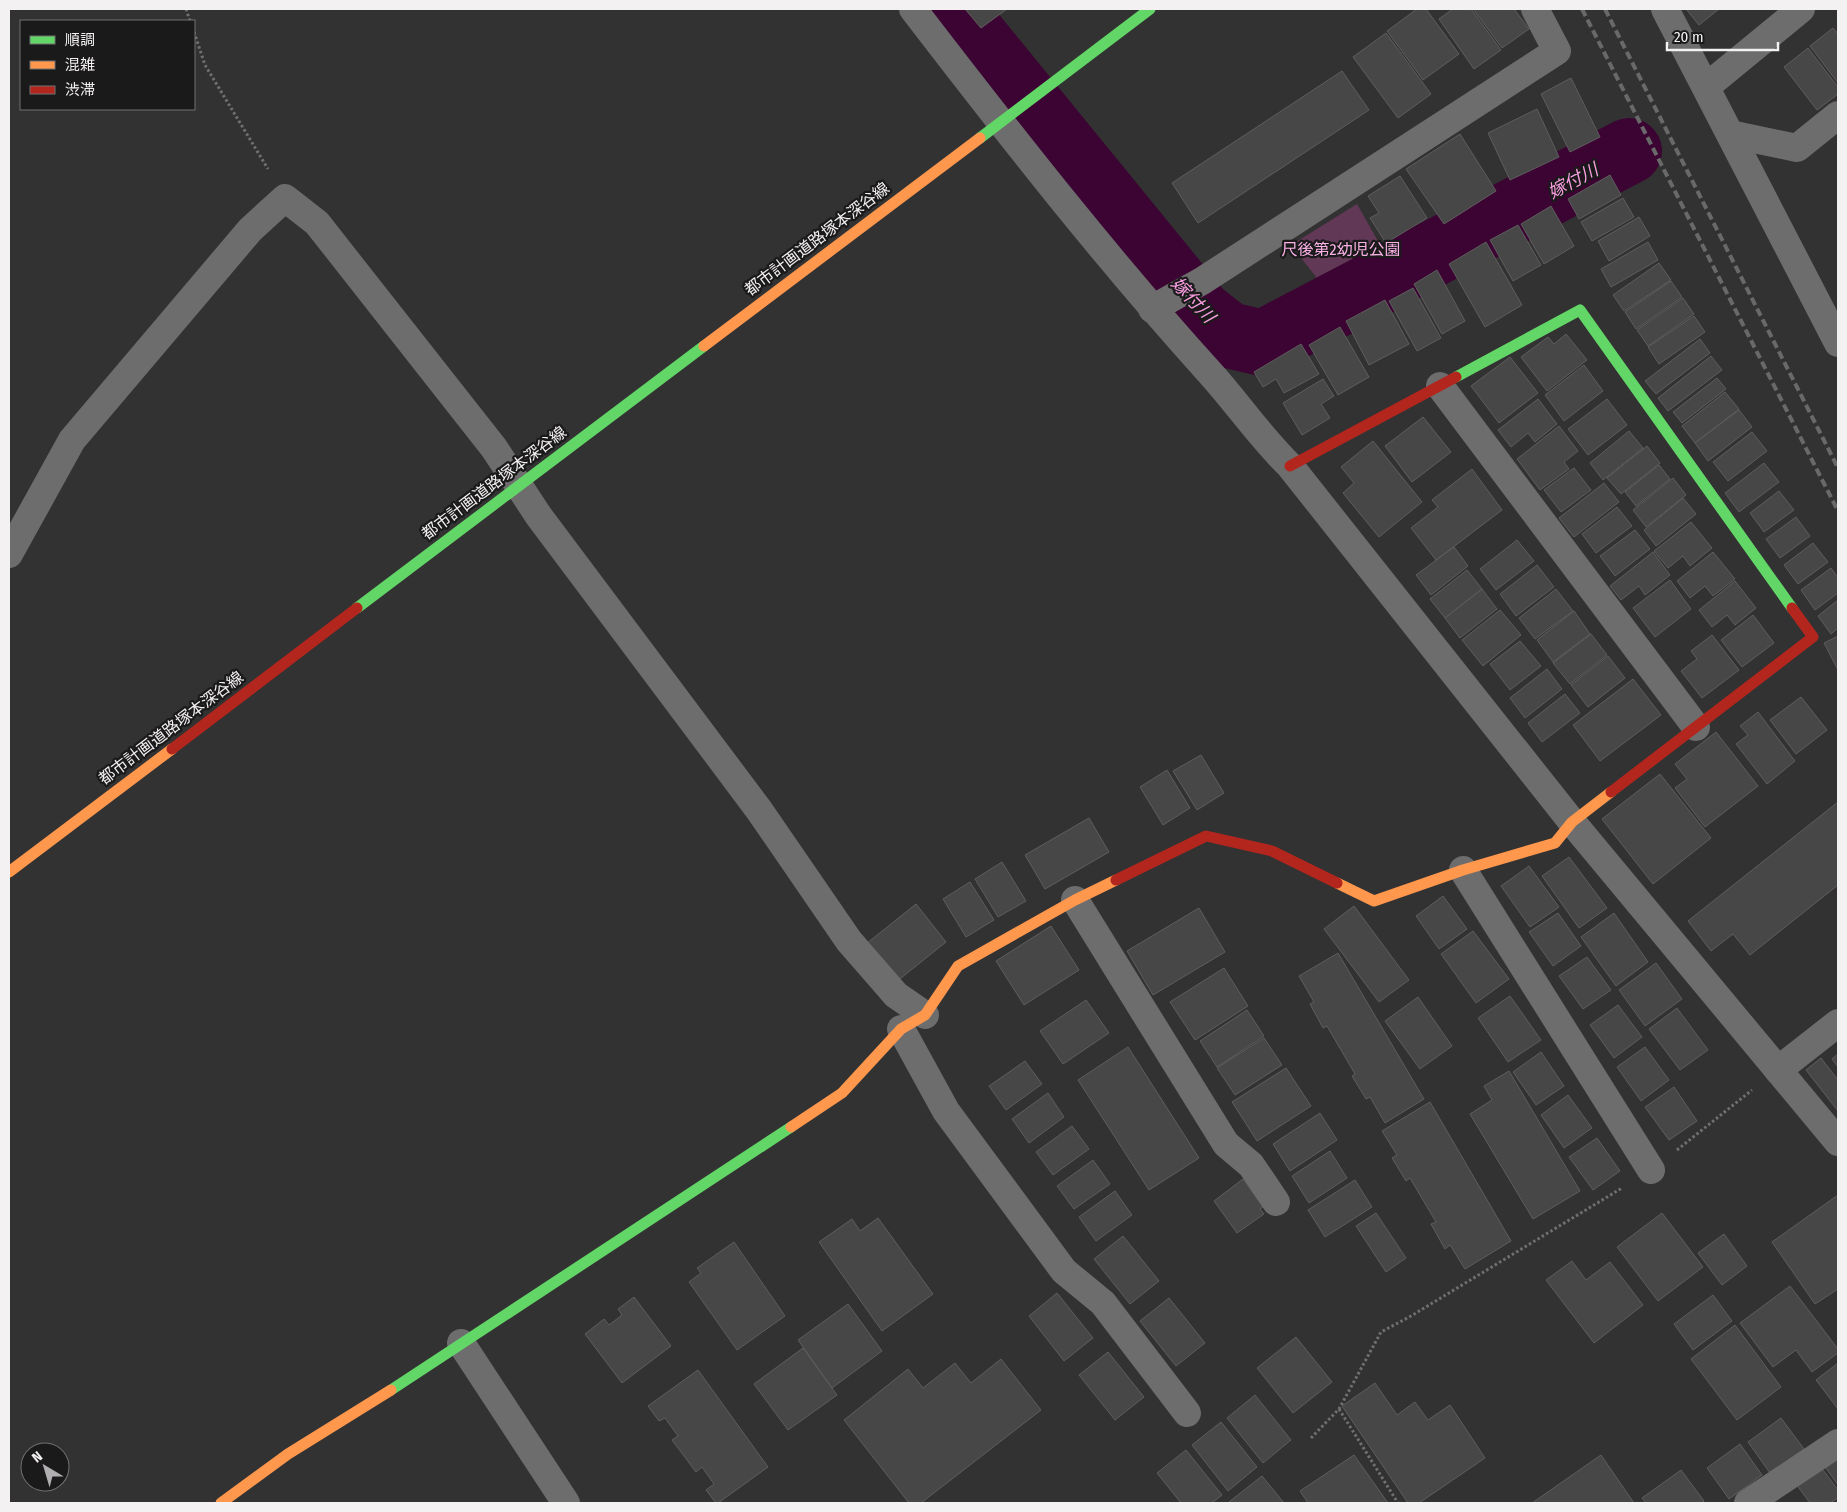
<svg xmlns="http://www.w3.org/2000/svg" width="1847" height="1512" font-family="'Fira Sans Condensed','Noto Sans JP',sans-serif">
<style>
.green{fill:#613856}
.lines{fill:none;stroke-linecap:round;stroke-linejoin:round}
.river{stroke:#3b0432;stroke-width:66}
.building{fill:#484748;stroke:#5f5d5e}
.path{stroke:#717071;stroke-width:3;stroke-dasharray:2.5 2.5;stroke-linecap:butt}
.street{stroke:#6e6d6e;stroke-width:28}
.fast{stroke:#63d668;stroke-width:11}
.slow{stroke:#ff974d;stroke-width:11}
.jam{stroke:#b3261e;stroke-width:11}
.rail{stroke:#6a696a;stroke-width:4;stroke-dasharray:8 4;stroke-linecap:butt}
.labels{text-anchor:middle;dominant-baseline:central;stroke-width:4.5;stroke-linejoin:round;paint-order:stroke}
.street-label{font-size:16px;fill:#f4f1f3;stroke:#1b1a1b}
.park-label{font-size:16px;fill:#fab1e6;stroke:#1b1a1b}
.water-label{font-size:18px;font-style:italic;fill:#f99ee1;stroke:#1b1a1b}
</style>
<rect width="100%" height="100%" fill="#333233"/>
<path class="green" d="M1357,204L1387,257L1327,291L1291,245Z"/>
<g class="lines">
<path class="river" d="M952,9L1200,313L1228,335L1263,343L1629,151"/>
</g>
<g class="building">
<path d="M965,9H1007L981,28Z"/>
<path d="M1417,9H1426L1459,54L1423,80L1387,31Z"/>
<path d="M1453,9H1471L1501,50L1474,69L1439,19Z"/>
<path d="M1473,9H1514L1529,29L1502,48Z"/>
<path d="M1686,9H1719L1699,25Z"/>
<path d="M1833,28L1838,34V83L1810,46Z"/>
<path d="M1386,33L1431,94L1398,118L1353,57Z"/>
<path d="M1808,48L1838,87V94L1817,110L1784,67Z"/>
<path d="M1342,71L1369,110L1198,223L1172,183Z"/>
<path d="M1571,78L1600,137L1570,152L1541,94Z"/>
<path d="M1537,109L1559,157L1510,180L1488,133Z"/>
<path d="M1460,134L1496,191L1444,224L1406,169Z"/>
<path d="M1610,175L1621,195L1579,219L1568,199Z"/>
<path d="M1400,176L1427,218L1386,243L1370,218L1379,213L1368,196Z"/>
<path d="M1623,198L1634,217L1592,241L1581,222Z"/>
<path d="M1551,206L1574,246L1544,264L1521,224Z"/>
<path d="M1639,217L1650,236L1609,261L1598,241Z"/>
<path d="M1518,225L1541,265L1513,281L1490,240Z"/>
<path d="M1486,242L1522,305L1485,327L1449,264Z"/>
<path d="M1648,242L1658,260L1611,287L1601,269Z"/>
<path d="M1659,263L1671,280L1624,311L1613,295Z"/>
<path d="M1437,270L1465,321L1442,334L1414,284Z"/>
<path d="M1671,281L1682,297L1636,329L1625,312Z"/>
<path d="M1413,288L1441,338L1417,351L1389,301Z"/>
<path d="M1683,298L1694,314L1648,346L1637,330Z"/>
<path d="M1385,300L1409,344L1369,365L1346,321Z"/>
<path d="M1694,316L1705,332L1659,364L1648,347Z"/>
<path d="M1340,327L1369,377L1338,395L1309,345Z"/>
<path d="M1566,334L1587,360L1547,391L1521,357L1548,337L1554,344Z"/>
<path d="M1700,339L1710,353L1656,394L1645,381Z"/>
<path d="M1301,344L1319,374L1284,393L1276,379L1263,387L1254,372Z"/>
<path d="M1711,356L1722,370L1668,411L1658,398Z"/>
<path d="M1510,357L1538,393L1499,423L1471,386Z"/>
<path d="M1584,365L1603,391L1564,421L1545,395Z"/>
<path d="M1717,378L1726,389L1682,423L1673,412Z"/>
<path d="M1323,379L1334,396L1321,404L1330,418L1302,435L1283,403Z"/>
<path d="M1725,392L1739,409L1695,443L1682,426Z"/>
<path d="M1538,399L1557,424L1535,442L1528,433L1511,447L1498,430Z"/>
<path d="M1607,399L1627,425L1588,455L1568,429Z"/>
<path d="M1739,410L1752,427L1708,461L1695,443Z"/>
<path d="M1423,417L1451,452L1412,482L1385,446Z"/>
<path d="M1559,426L1578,451L1564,462L1569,469L1540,490L1517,459Z"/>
<path d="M1629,431L1643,448L1603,480L1590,463Z"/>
<path d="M1752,432L1767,451L1728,481L1713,462Z"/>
<path d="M1373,441L1422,502L1379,537L1343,493L1354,483L1341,467Z"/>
<path d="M1647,446L1660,463L1621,494L1607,478Z"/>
<path d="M1764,463L1779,482L1739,512L1725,493Z"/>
<path d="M1659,465L1670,479L1636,506L1625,492Z"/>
<path d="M1574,468L1591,490L1561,512L1544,490Z"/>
<path d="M1472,469L1502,510L1436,560L1411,528L1438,507L1432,500Z"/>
<path d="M1673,478L1686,495L1646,527L1633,510Z"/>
<path d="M1604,483L1619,502L1574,537L1559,518Z"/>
<path d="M1779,491L1794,510L1764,532L1750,513Z"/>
<path d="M1683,498L1696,514L1656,546L1644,530Z"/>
<path d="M1617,507L1632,526L1596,553L1582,534Z"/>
<path d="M1796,517L1810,536L1780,558L1766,539Z"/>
<path d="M1691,522L1712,548L1690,566L1683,556L1668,568L1654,551Z"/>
<path d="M1635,530L1650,549L1615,576L1600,556Z"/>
<path d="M1517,540L1534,561L1496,590L1480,569Z"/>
<path d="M1813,543L1828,562L1798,584L1784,565Z"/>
<path d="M1454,547L1468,566L1431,595L1416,575Z"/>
<path d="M1653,552L1670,575L1645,595L1639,586L1621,600L1610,586Z"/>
<path d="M1713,552L1735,579L1713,596L1705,586L1690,598L1677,581Z"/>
<path d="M1537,565L1554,587L1516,616L1500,594Z"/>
<path d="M1831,568L1838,578V593L1815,610L1801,590Z"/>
<path d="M1467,570L1482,589L1445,618L1430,599Z"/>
<path d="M1670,580L1691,609L1655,637L1633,608Z"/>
<path d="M1735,581L1756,608L1735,625L1727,615L1712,627L1699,610Z"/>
<path d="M1482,589L1497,609L1460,638L1445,618Z"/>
<path d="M1556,589L1573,611L1535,639L1519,618Z"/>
<path d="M1838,600V628L1831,634L1818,616Z"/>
<path d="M1500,610L1521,635L1483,666L1462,640Z"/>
<path d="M1574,611L1590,634L1553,662L1537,640Z"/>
<path d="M1753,615L1774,643L1742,667L1721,640Z"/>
<path d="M1591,634L1607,655L1570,684L1553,663Z"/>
<path d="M1712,635L1739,670L1702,698L1681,671L1697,659L1691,651Z"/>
<path d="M1838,636V670L1824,643Z"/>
<path d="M1520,641L1541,666L1510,690L1490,664Z"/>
<path d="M1608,656L1625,678L1588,707L1571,685Z"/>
<path d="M1547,669L1562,689L1525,718L1510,698Z"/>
<path d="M1633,679L1661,715L1600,761L1573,725Z"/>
<path d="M1565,694L1580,713L1542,742L1528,723Z"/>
<path d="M1801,697L1827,730L1796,754L1770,720Z"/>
<path d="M1758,712L1795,761L1767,784L1736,744L1748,735L1740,726Z"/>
<path d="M1716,732L1758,786L1705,827L1675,788L1687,779L1675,764Z"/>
<path d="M1201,755L1224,793L1197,810L1173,771Z"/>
<path d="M1167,770L1190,808L1163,825L1140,787Z"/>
<path d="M1660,774L1711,838L1653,884L1602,819Z"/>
<path d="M1838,802V885L1750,955L1733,934L1711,951L1688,921Z"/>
<path d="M1089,818L1109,852L1045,889L1025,855Z"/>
<path d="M1569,857L1607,908L1579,928L1542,876Z"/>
<path d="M1002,862L1026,901L998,917L975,879Z"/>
<path d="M1529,866L1559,907L1530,927L1501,886Z"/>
<path d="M970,882L994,920L966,937L943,899Z"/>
<path d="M1443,896L1467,929L1439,949L1416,916Z"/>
<path d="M916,904L946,942L896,982L866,944Z"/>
<path d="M1354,906L1409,980L1379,1002L1324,929Z"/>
<path d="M1199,908L1225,952L1153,995L1127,951Z"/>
<path d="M1558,913L1581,946L1553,966L1529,932Z"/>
<path d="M1614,913L1648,962L1616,986L1581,937Z"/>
<path d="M1051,926L1079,970L1024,1005L996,961Z"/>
<path d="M1473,931L1509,979L1476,1003L1441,954Z"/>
<path d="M1338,953L1424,1099L1385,1123L1370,1097L1366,1099L1352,1076L1355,1074L1327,1026L1323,1028L1310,1004L1314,1002L1299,976Z"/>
<path d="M1587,957L1611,990L1583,1009L1559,976Z"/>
<path d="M1656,963L1682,999L1645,1026L1619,990Z"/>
<path d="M1224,968L1248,1006L1195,1040L1170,1002Z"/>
<path d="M1510,996L1541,1040L1508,1062L1478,1018Z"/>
<path d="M1418,997L1452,1046L1420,1069L1385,1021Z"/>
<path d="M1086,1000L1109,1033L1063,1064L1040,1031Z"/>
<path d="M1618,1005L1642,1037L1614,1058L1590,1025Z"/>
<path d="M1677,1008L1708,1050L1680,1070L1649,1029Z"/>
<path d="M1247,1010L1264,1036L1217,1067L1200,1041Z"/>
<path d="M1264,1038L1282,1065L1235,1095L1217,1068Z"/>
<path d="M1128,1047L1199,1158L1149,1190L1078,1080Z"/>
<path d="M1645,1047L1669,1080L1641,1101L1617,1067Z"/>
<path d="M1541,1052L1564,1086L1536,1105L1513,1072Z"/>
<path d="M1838,1054V1067L1832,1059Z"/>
<path d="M1821,1058L1838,1080V1111L1806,1070Z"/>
<path d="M1025,1061L1042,1084L1006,1110L989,1086Z"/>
<path d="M1286,1068L1311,1106L1257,1141L1232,1102Z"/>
<path d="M1509,1071L1580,1191L1533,1219L1470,1114L1492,1100L1484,1086Z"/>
<path d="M1674,1087L1697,1121L1669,1140L1645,1107Z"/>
<path d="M1048,1093L1064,1117L1029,1143L1012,1119Z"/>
<path d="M1568,1095L1592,1128L1564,1148L1541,1115Z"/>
<path d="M1430,1102L1511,1241L1465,1269L1450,1245L1445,1249L1431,1224L1436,1222L1410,1178L1406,1181L1392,1158L1397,1155L1382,1131Z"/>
<path d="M1320,1113L1337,1140L1290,1171L1273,1144Z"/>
<path d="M1072,1126L1089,1149L1053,1175L1036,1152Z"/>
<path d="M1597,1138L1620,1171L1593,1190L1569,1157Z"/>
<path d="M1330,1151L1347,1178L1309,1203L1292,1176Z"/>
<path d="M1093,1160L1110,1184L1074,1209L1057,1186Z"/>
<path d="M1243,1179L1263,1207L1260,1209L1264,1214L1237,1233L1214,1201Z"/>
<path d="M1355,1180L1372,1207L1325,1237L1308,1210Z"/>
<path d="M1115,1191L1132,1215L1096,1241L1079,1217Z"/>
<path d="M1838,1195V1289L1815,1304L1772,1242Z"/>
<path d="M1376,1213L1406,1258L1386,1272L1356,1226Z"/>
<path d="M1662,1213L1703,1267L1658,1301L1617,1247Z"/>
<path d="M878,1218L933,1294L882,1331L819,1242L852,1219L860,1231Z"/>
<path d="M1724,1234L1747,1266L1722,1285L1698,1253Z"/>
<path d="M1123,1236L1159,1281L1130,1304L1094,1259Z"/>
<path d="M734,1242L785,1316L737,1350L689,1282L701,1273L697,1268Z"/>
<path d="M1572,1261L1586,1280L1610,1262L1643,1305L1594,1343L1546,1280Z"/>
<path d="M1790,1286L1838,1349V1353L1812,1372L1796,1350L1773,1367L1740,1323Z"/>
<path d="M1057,1293L1093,1338L1064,1361L1029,1316Z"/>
<path d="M1713,1295L1732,1321L1693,1350L1674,1324Z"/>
<path d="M634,1297L671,1346L622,1383L585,1334L604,1319L609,1325L622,1315L618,1309Z"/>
<path d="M1169,1298L1205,1343L1176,1366L1140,1321Z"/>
<path d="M848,1304L882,1351L832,1388L798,1340Z"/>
<path d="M1735,1325L1781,1387L1737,1420L1691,1359Z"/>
<path d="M1296,1337L1332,1382L1293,1413L1257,1368Z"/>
<path d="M803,1348L837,1395L788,1430L754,1384Z"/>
<path d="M1108,1352L1144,1397L1115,1420L1079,1375Z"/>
<path d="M1001,1359L1041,1410L921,1503H909L844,1420L908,1369L923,1388L955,1363L971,1383Z"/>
<path d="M1838,1363V1409L1816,1380Z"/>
<path d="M698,1370L768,1467L718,1503H716L706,1490L714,1484L702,1467L696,1472L672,1440L678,1436L665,1418L659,1421L648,1406Z"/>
<path d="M1375,1383L1397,1415L1415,1402L1428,1420L1450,1405L1485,1458L1419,1503H1408L1342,1406Z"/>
<path d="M1255,1395L1291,1440L1263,1463L1227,1418Z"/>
<path d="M1781,1418L1804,1449L1770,1473L1748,1442Z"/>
<path d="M1221,1422L1257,1467L1228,1491L1192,1445Z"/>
<path d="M1740,1444L1762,1475L1729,1499L1707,1468Z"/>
<path d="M1186,1450L1222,1495L1212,1503H1181L1157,1473Z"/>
<path d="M1838,1453V1485L1823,1464Z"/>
<path d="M1354,1455L1388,1503H1308L1300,1491Z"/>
<path d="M1601,1455L1634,1503H1532Z"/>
<path d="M1820,1466L1838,1490V1498L1830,1503H1810L1796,1484Z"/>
<path d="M1681,1470L1704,1501L1701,1503H1646L1642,1498Z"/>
<path d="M1262,1476L1284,1503H1230L1229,1502Z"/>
</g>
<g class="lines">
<g class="path">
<path d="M186,9L190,21"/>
<path d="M194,32L205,65L268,169"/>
<path d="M1677,1150L1752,1090"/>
<path d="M1339,1409L1398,1503"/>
<path d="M1311,1438L1339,1409L1381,1332L1411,1316L1622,1188"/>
</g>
<g class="street">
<path d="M913,9C1009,134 1106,258 1211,374C1238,404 1261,438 1290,466L1572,822L1838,1142"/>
<path d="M1665,9L1838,343"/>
<path d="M1706,87L1801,9"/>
<path d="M1730,134L1797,148L1838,115"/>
<path d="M1152,309L1202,281L1557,51L1535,9"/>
<path d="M1440,386L1696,727"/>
<path d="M9,554L72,440L250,230L285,198L317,223L494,448L538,515L759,810L849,941L896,995L925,1015"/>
<path d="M1463,870L1651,1170"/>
<path d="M1075,900L1226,1144L1251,1165L1276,1202"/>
<path d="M901,1029L946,1111L1064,1271L1103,1303L1187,1413"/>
<path d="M1778,1070L1838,1023"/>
<path d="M461,1343L566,1503"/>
<path d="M1748,1503L1838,1443"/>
</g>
<g class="fast">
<path d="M980,138L1150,9"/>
<path d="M1456,377L1580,310L1792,608"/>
<path d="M357,608L704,346"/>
<path d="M391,1390L791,1127"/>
</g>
<g class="slow">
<path d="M704,346L980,138"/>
<path d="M9,872L172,749"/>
<path d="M1337,883L1374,901L1463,870L1555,843L1572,822L1611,792"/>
<path d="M791,1127L842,1093L901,1029L925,1015L958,966L1075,900L1116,880"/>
<path d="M221,1503L288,1454L391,1390"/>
</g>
<g class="jam">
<path d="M1290,466L1456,377"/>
<path d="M172,749L357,608"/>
<path d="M1611,792L1813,637L1792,608"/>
<path d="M1116,880L1206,836L1272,851L1337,883"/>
</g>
<g class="rail">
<path d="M1582,9L1838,511"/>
<path d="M1605,9L1838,468"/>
</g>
</g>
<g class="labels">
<g class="street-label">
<text transform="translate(817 239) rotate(-37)">都市計画道路塚本深谷線</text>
<text transform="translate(494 483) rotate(-37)">都市計画道路塚本深谷線</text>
<text transform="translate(171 728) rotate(-37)">都市計画道路塚本深谷線</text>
</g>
<g class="park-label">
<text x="1341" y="249">尺後第2幼児公園</text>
</g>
<g class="water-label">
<text transform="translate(1573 181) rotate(-28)">嫁付川</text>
<text transform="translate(1193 300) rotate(47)">嫁付川</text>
</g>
</g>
<rect width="1847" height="1512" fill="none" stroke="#f4f1f3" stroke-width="20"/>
<rect x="20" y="20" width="175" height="90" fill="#1b1a1b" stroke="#727071"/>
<rect x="30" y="36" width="25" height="8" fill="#63d668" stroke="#727071"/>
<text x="65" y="45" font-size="15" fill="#f4f1f3">順調</text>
<rect x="30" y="61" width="25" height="8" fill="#ff974d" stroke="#727071"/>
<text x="65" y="70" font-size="15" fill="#f4f1f3">混雑</text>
<rect x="30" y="86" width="25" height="8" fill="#b3261e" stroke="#727071"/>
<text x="65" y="95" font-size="15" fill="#f4f1f3">渋滞</text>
<g transform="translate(45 1467) rotate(322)"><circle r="24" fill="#1b1a1b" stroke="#727071"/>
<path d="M0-4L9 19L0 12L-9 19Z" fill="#b0aeb0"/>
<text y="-8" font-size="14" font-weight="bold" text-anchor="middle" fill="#f4f1f3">N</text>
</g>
<path d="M1667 42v8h111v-8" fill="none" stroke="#f4f1f3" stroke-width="2.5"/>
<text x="1674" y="42" font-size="15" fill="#f4f1f3" stroke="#1b1a1b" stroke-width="4" paint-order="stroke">20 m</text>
</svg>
